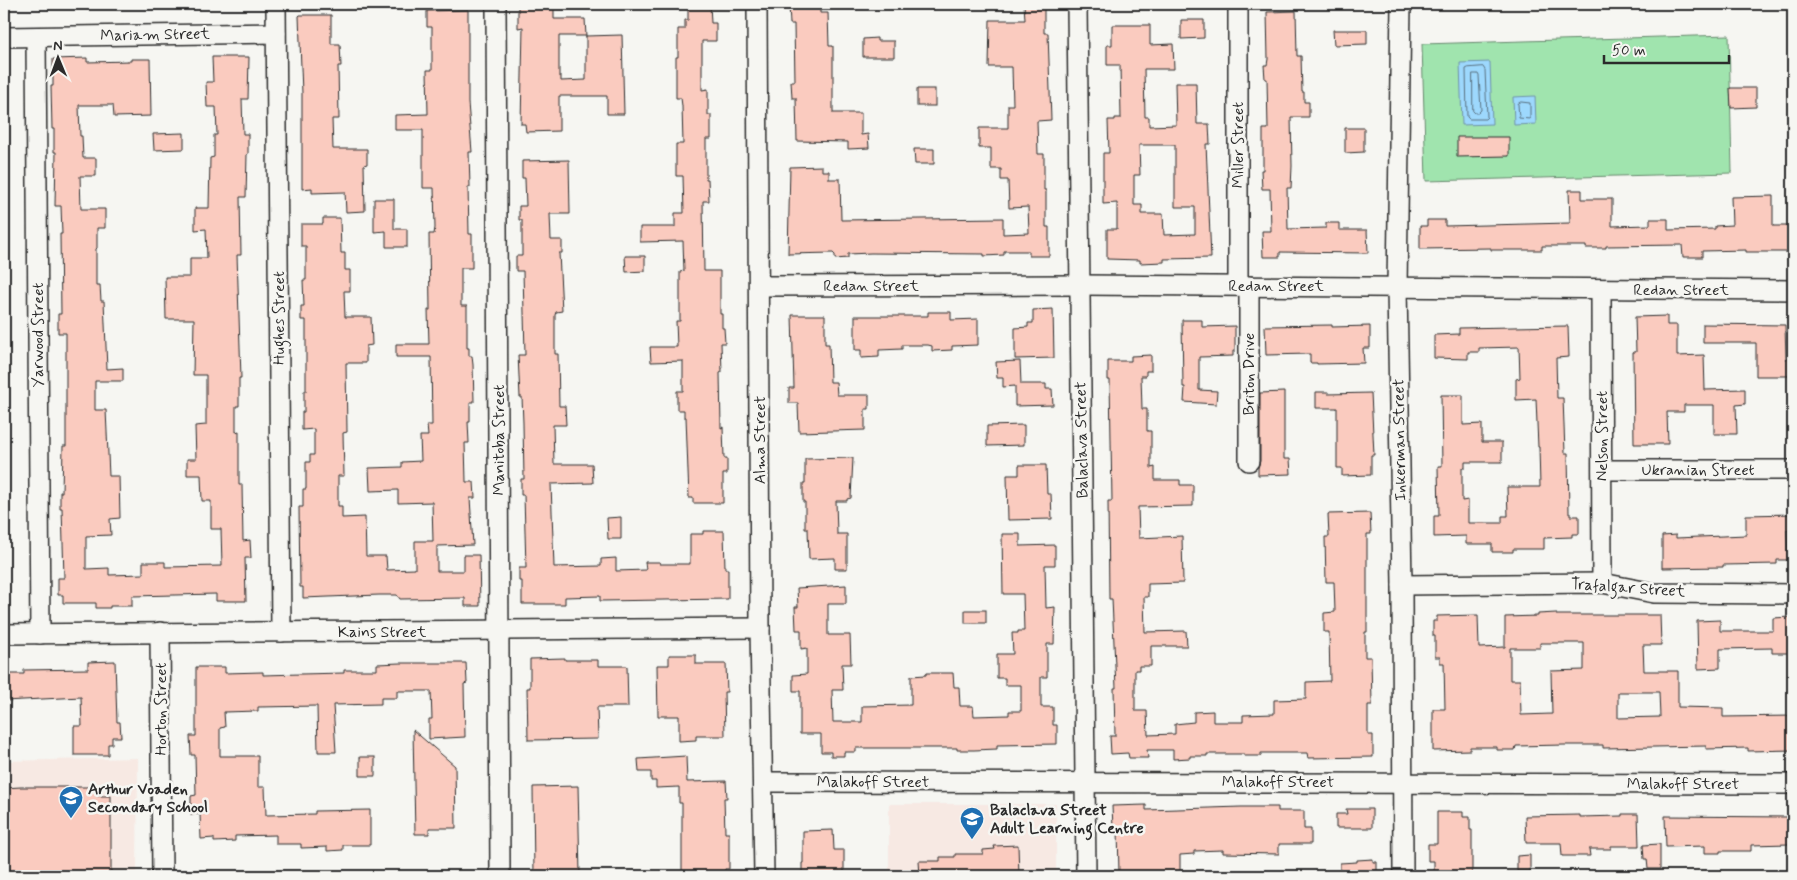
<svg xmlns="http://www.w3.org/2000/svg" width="1797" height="880" font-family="Mynerve,sans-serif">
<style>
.built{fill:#f7e9e3}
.green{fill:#a0e4ae;stroke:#66886c}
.water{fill:#9dd8fd;stroke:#6f93a9}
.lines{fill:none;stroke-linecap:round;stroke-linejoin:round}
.shore{stroke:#59707f;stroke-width:1}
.building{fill:#facbbf;stroke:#2b2b2b;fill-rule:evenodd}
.minor-casing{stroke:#2b2b2b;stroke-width:22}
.minor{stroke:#f6f6f2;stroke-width:19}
.labels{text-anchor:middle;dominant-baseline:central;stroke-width:5;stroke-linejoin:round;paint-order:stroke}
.street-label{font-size:16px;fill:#2b2b2b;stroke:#f6f6f2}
.poi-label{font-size:16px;font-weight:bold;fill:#2b2b2b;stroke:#f6f6f2;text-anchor:start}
</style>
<rect width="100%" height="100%" fill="#f6f6f2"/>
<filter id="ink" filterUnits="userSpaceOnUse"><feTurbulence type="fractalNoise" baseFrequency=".02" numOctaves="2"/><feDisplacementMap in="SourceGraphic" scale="10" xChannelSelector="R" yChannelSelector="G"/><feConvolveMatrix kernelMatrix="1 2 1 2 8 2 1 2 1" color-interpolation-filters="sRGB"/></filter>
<g filter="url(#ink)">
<g class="built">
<path d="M138,758L137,876H4V761Z"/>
<rect x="889" y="804" width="167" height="72"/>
</g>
<path class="green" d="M1729,35L1732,173L1426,181L1422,44Z"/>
<g class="water">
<path d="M1490,62L1492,124L1462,125L1460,63Z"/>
<path d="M1535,96L1536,124L1514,125L1513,97Z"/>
</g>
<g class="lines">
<g class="shore">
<path d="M1483,67L1485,70L1487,117L1485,119H1469L1467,117L1466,69L1468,68Z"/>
<path d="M1473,74H1478L1479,76L1481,110L1478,113H1475L1473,111Z"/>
<path d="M1521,102L1530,103V119L1519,118L1518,104Z"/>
</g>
</g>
<g class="building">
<path d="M688,4H710L711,23H716V41H702V90L708,89V115H711V139H706V179H708L709,201H703L704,271H720V314H722V328H724L725,343H721L722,372L720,373L721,428L723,427L724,458H727V474H723V503H693V498H689L686,417H684V410H677V391H683V361L651,362L650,347H677L676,321H680V272L684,271L683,241L640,242V227H675V213H684L683,176H676V144H683L682,106L681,98H676V57H678V29H685V20H688Z"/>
<path d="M789,4H820V13H828L829,46H833V113H861V135L868,134L869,148L848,149V142L797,141L796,98H792L791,81H795L794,24H790Z"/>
<path d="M1024,4H1044V33H1048L1051,120L1037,121L1038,154H1044V190H1046V227H1049V256H1029V251H1004V255L984,256V254L871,253L848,254V258L835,259V255L833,253L788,254L790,167L822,166V171H829V179H840L841,220L1003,218V234L1029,233L1028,207L1009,208L1008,180H1001V169H991V148H979V128H1008V105H1013L1012,67H989L990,20H1025Z"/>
<path d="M518,6H554V19H585L586,36H559V76H561V81L586,80V36L622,35L624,114H607V96H559V131L526,132L525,124H521L523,27L518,28Z"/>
<path d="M468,10V103L472,152H469L470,187H468L469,234H472V268H461V306H467V348H469V356H472L473,365L474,402H470V422H468L469,443H465L466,482H474L475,498H470L473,545L437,546V571H464V555H479L480,606H465V598L400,599L397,595H379L303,598V587H300L299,507H303V489H306V462H310V455H314V429L302,430V412H304V391H306V320H301V306H304L303,280H306V246H301V224H323V218H340L341,253H345V270H350V291H344L345,317H371L372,345L366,346V363H346L347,432L343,433L344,476H338V506H342V518L365,517L366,556H386L387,570L415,569V541H433L432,502L398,503V490L370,491L369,468L402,467V462L421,461L420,436H428L427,425H432L431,357H396V344H429L428,310H430L429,234H434L435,228L434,188H423V130H395V115L428,114L427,70H432V27H427V11Z"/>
<path d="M1296,11L1297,56H1301L1302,92H1304V102H1309V117H1291L1292,166L1291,188H1287L1288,229L1326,228V223H1339V230H1367L1368,253L1280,252V257H1263L1262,231H1271L1270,189H1262L1261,170H1263V129H1268L1267,79H1265L1264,65H1267L1268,59L1267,12Z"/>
<path d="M300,15H331V44H340L341,66H338L339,119H332L333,149H367V164L364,165L365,211L346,212L345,192L312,193V188L302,189V93L299,16Z"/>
<path d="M1181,20H1204V38L1181,39Z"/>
<path d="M1112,25H1150V45L1173,44L1174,69H1144L1145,117H1149V126L1176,125L1175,83H1196L1197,124H1209L1210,144H1206L1211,258L1164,259V262L1140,263V260L1107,259V229H1117V203L1103,204V153H1109L1108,120H1115V118H1121L1120,65H1107V45H1112ZM1139,145H1175V207H1195V234L1164,235L1163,214H1142V205H1134V175H1140Z"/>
<path d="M1333,30H1367V44L1334,45Z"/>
<path d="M877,38V41H894V57H863V39Z"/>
<path d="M212,57H249L248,99H242L243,134H248V154H247L246,197H240L241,255H237L241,378H239V406H236V432L239,431V485H242L243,541L250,540L251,558H245L246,601H216V594L132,596V606H110V608H96V603H63V595H58V578H64L62,508H60V492H62L63,446H66V333H58V314H61L60,234H62L61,206H55L56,152H54V129H52L51,86H53V59L87,58V62L131,61V59H150L151,116L114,117L113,105H79L80,136H82L83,158H96V176H80L81,209H105V228H97V248L96,249V285H100L101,301H104L107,369L123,368V381H95V410H106L109,476H119L120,518L110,519L111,535L86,536V569L109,568V575L143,574V562H165V567L222,566L221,529H211V501H202L201,475H187V459H196L195,426L206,425V375H193L194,319H166L165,277H190V258H207L206,229L195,230V208H209L210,158L214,157V135H217L216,107H207L206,82H213Z"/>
<path d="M1730,88H1756V107L1731,108Z"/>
<rect x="917" y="89" width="18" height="17"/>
<path d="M1345,128H1364V152L1345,153Z"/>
<path d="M184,133V149L154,150L153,134Z"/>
<path d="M1457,137H1509V156L1457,157Z"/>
<path d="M914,149H934V164H915Z"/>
<path d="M569,160L570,214H550L551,240H562V253H559L562,311L556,312L555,315V354H558L559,406H565L566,425H553L554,464H592L593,483L551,484L554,567L601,566V559L616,558V571L646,570L645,562H660V564H690V534H703V531H724L725,569H728V599L600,601V596L565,597V604H522V581H519V568H526L524,495H521V479H524L523,423L522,397H520L518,355H525L523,271H516V256H522V220H519V206H526L525,179V178H522V161Z"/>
<path d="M1569,190H1582V199H1612V226L1650,225V219H1668V230L1715,229V226L1732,225L1731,197L1773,196V226H1793V252H1746V250L1702,251V257H1683L1682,245L1606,246V248H1586V246H1542V250H1491V248L1420,249V226H1427V220H1445V226L1570,223Z"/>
<path d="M374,199H394V229H407V247H386V231L374,232Z"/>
<path d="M625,256H645V271L626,272Z"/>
<path d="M1053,309L1054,358L1015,359V328L1028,327V323H1033V310Z"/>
<path d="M928,312H951V320L978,319V345L952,346V350L932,351V346L928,345H902V349L879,350V357L861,358V350H855V316H928Z"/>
<path d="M792,315H825V344H829L830,382H836L837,395H869V409H865V430L799,432L798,403H789V388H794Z"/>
<path d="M1667,316V325H1677V356L1704,355L1705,390L1745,389V404L1736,405L1737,434H1714V405H1684V412H1667L1668,444H1634L1633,352H1636L1635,317Z"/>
<path d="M1182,320H1202V327L1235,326V351H1233V356L1199,357V390L1217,391L1216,404L1184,402L1185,387H1183Z"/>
<path d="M1703,324L1785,325L1786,359H1793V376H1756V343H1703Z"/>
<path d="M1332,325V327L1370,326V348H1363L1364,363L1317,364V363H1310V354L1266,355L1265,326Z"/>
<path d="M1568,326L1569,357L1556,358L1557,398H1563L1565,453H1568L1569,514H1571V516H1579V534H1572V537L1544,538V549H1513V552H1492V544H1466V536L1434,537V516H1439L1438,466H1442L1441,395H1463V425L1482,424V442H1502V462H1465V468H1462V501L1468,500V523H1502V516H1508L1507,487H1540L1539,447H1538L1536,399L1516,400V379L1520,378L1519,347L1479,348V352H1468V359L1434,358V335L1459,334V328Z"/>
<path d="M1151,355V371H1146V376H1141L1142,409H1147V431H1151V468L1155,467V480H1180V485H1193V506L1138,507L1139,538L1182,536L1183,583L1148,584V597H1144L1145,632L1186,631L1187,646H1151V666H1139V670H1135V711H1147L1148,735L1175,734V724L1194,722V712L1213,711V722H1243V715L1274,714V700L1306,699V682L1330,681L1329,632H1324V613L1335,612L1334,582H1326L1325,537H1329L1328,514L1370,513L1371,534H1367V632H1365V657H1371L1372,705H1368V735H1373V757L1308,758L1307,753H1261V756H1244V754H1207V756H1190V758L1173,759V750H1147L1148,758H1129L1128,753L1111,754L1110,736H1115L1114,688H1116L1112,599H1109L1108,501H1112L1110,380H1108V361H1131V356Z"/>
<path d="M1020,361L1021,384H1046V389H1052L1053,405L1015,406V386L1003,387V378H997L996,362Z"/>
<path d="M1284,392V459H1290L1291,474L1258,475V468L1260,461V393Z"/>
<path d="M1316,392H1328V394L1371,393L1374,455H1371V475L1342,476V468H1337V408H1316Z"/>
<path d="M1024,425V445L987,446V426Z"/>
<path d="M853,458L851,498L847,499V501H836L837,534H847V569H835V558L809,559L808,529H805V502H803V483H805V459Z"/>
<path d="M1019,465H1046L1047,494H1051L1052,519L1008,520L1007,475H1019Z"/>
<path d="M1793,514V530H1787L1788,560H1777V564L1723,565V567L1662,568V536L1676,535V538L1746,535V515Z"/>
<path d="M621,517V539H608L607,518Z"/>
<path d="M1002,534H1020V546L1055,545V565H1045L1046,608L1055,607L1054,644H1047V677H1041V707H1053V725H1057V744L997,745V749L974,750H957V748H856V752H844V756H831V752H821V734H800V691H793V675L807,674V648L801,649V630H796L795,607H798L797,588L846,585V604H828V635H850L851,664H842L843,690H832L833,722H862V706L911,705V676L926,675V673H953L954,687H959L960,706H973L974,716L1009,715V711H1021V685H1005V678H997V654H1013L1012,633H1018V631H1024L1023,594H1003Z"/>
<rect x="965" y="610" width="21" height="13"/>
<path d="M1556,613V615H1660L1661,645H1643L1644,671H1678V707L1723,708V717L1793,716V750L1748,751V748L1706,749V746L1603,748V745H1564L1516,746L1515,750H1497V747H1470V750L1433,751V709H1445L1444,663H1440V657H1435V636H1433V621H1437V616L1478,615L1479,648L1505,647V617L1538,616V614ZM1540,643H1584V670L1551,671L1552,714L1521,715L1520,680H1510V648H1540ZM1618,692H1659L1660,717L1618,718Z"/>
<path d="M1791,617V653H1772V648L1720,649V668L1698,669L1697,621L1720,620V631H1773V618Z"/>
<path d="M669,655H696V664H726L727,692H724L725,736H696V740L679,741V716H658L657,665H669Z"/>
<path d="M565,658V660H598V666H627L628,707H597L598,739L528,740L527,688H530V659Z"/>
<path d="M115,661L117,722H120L121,737H112V744H108V755H74V726H82L81,697L4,701V674H24V670L88,669V662Z"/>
<path d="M400,663H466L467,683L464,684L465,737L429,739V719H432L431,691H397V698H381V704L333,705L336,752H318L317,706L258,707V711L224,712L225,727L220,728V756H258V787H265L266,815L315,814V811L370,810V845H343V850L327,851V847L301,848V844H276V835L235,836V841L214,842V838L201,839L200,814L191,815V796L196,795L195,755H191L190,736H196V667H225V673L263,672V675L301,674L344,673V670H377V664Z"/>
<path d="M413,730L455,766L456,828H429V834H415Z"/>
<path d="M686,756L687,782L726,781L727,798H724L725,833H729V869H725V875H682V803H679V787L656,788V781H651V772H639L638,759Z"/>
<rect x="360" y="757" width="15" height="19"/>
<path d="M578,786L580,874L534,875L533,787Z"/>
<path d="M21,787H97V796H111V876H4V788Z"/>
<path d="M1146,805V810L1241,807H1278V811H1304V829H1311V844H1279V854L1223,853V850L1194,851V854L1180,855V876H1162V873L1119,874L1118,828H1113L1112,806Z"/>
<path d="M1346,809H1372V828H1336V814H1347Z"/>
<path d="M1437,812H1463V817H1470V830H1472V876H1434V861H1428V844H1437Z"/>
<path d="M1622,814H1638L1639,846H1611V849H1589L1590,856H1562L1561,843H1526L1525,816L1580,815V817L1622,816Z"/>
<path d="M1665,816L1788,817L1789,844L1751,845V851H1720V853H1705V846L1666,847Z"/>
<path d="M833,830L834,850H844V876H802V863H803V831Z"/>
<path d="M1660,844V869H1648L1647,859H1644L1643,845Z"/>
<path d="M1018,845L1019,876H920L919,861H940V857H955V854H983V850L995,849L994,846Z"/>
<path d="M1530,855V871H1517V856Z"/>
<path d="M1373,859V862H1377V876H1340V863L1357,862V860Z"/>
</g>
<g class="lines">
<defs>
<g id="minor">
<path d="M276,4L281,632"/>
<path d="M496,4L500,876"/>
<path d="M757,4L760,628L764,876"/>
<path d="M1077,4L1086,876"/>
<path d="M1401,4L1397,287L1402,585L1403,876"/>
<path d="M4,37L276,33"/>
<path d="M36,37L40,634"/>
<path d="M759,286L1080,285L1793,290"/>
<path d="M1238,286V4"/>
<path d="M1601,289L1602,583"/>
<path d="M1249,461V286"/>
<path d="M1602,470H1793"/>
<path d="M1402,585L1602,583L1654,593L1793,594"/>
<path d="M160,632L162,876"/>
<path d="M4,634L760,628"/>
<path d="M763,782L1793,784"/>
</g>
</defs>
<use href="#minor" class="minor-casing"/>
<use href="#minor" class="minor"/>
</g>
</g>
<defs>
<symbol id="school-pin" viewBox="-11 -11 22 30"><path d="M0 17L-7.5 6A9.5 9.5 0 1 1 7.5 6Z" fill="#1f6fb2" stroke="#f6f6f2"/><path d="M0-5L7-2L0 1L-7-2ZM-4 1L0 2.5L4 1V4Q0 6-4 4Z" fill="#fff"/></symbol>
</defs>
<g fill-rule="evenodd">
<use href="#school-pin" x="57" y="784" width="28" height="38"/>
<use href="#school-pin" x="958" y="805" width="28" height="38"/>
</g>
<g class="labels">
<g class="street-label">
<text transform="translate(155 35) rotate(-1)">Mariam Street</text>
<text transform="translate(1238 145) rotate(-90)">Miller Street</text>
<text x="871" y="286">Redan Street</text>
<text x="1276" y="286">Redan Street</text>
<text x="1681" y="290">Redan Street</text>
<text transform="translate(279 318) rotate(-90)">Hughes Street</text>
<text transform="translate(38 335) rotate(-90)">Yarwood Street</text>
<text transform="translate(1249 374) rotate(-90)">Briton Drive</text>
<text transform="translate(1602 436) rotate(-90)">Nelson Street</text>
<text transform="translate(499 440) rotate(-90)">Manitoba Street</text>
<text transform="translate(760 440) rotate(-90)">Alma Street</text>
<text transform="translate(1082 440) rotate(-91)">Balaclava Street</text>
<text transform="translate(1400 440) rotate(-91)">Inkerman Street</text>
<text x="1698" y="470">Ukranian Street</text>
<text transform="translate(1628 588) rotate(4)">Trafalgar Street</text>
<text x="382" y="632">Kains Street</text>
<text transform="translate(161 709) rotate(-90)">Horton Street</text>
<text x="873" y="782">Malakoff Street</text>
<text x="1278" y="782">Malakoff Street</text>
<text x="1683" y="784">Malakoff Street</text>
</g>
<g class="poi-label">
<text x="88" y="789">Arthur Voaden<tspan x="88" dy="18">Secondary School</tspan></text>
<text x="990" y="810">Balaclava Street<tspan x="990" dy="18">Adult Learning Centre</tspan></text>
</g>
</g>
<rect width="1797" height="880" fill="none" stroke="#f6f6f2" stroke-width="20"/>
<rect x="10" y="10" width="1777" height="860" fill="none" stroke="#2b2b2b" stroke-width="2" filter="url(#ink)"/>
<g transform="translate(58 58) rotate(359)" stroke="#f6f6f2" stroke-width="4" paint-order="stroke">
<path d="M0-4L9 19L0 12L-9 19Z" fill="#2b2b2b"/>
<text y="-8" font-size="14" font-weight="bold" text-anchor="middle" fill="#2b2b2b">N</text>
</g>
<path d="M1604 55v8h125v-8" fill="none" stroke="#2b2b2b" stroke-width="2.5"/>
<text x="1612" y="55" font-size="15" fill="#2b2b2b" stroke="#f6f6f2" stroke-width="4" paint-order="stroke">50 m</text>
</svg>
